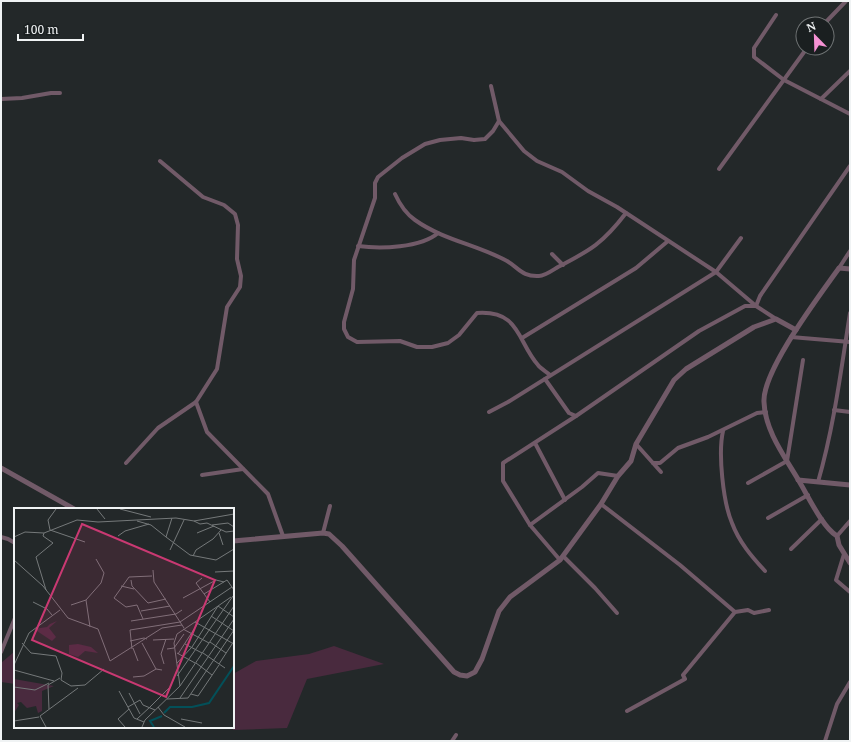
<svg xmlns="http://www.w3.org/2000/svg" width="851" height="742" font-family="'Noto Serif',serif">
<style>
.green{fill:#492a3e}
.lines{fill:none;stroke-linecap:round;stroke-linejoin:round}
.minor{stroke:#715a68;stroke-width:4}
.tertiary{stroke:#715a68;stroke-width:5}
.inset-river{fill:none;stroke:#035059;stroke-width:2}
.inset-road{fill:none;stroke:#75797a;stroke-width:1}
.view{fill:#c93972;fill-opacity:0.15;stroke:#c93972;stroke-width:2}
.inset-edge{fill:none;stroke:#f0f3f4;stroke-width:2}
</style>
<rect width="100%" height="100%" fill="#232829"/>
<g class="green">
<path d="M334,646L384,664L307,679L287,728L233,730V674L256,661L309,654Z"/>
<path d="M15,651V684L1,682V663Z"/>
</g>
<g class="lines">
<g class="minor">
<path d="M776,15L754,48V57L784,80L850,114"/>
<path d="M824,24L846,1"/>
<path d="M491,86L499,121L524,151L537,161L562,172L588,191L617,207L716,272L756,306L776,319"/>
<path d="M1,99L22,98L51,93H60"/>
<path d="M821,99L850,71"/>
<path d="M499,121L493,131L485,139L474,140L461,138L440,140L425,144L402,158L378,177L375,183V198L354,260L353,289L344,322V329L348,337L357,342L400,341L417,347H432L448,343L459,335L477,313C520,310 517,341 538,365C541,369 547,372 550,375"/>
<path d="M719,169L807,48"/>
<path d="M395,194C400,205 405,213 415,220C443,240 478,245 507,261C519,268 522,277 539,276C545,276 553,270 558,267C591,250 603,243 626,213"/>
<path d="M358,246C380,249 421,248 438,233"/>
<path d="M552,254L563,265"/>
<path d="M839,268L850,251"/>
<path d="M791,337L850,342"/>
<path d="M522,338L636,268L668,241"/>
<path d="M545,379L569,413L576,416"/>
<path d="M196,402L207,432L268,494L283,536"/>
<path d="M834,410L850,412"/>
<path d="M489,412L508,402L716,272L741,238"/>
<path d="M723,431C718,453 723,502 732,523C739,542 752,557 765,571"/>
<path d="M535,443L565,500"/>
<path d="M636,444L661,472"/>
<path d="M126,463L158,428L196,402L217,369L227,307L240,287L241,276L237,259L238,225L235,214L224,205L203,197L160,161"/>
<path d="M653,463H660L678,448L708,437L757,413L766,412"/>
<path d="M202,475L243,469"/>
<path d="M818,482C834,427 841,370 850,313"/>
<path d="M748,483L787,461L803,360"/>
<path d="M601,504L680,565L735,612"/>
<path d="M768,518L808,495"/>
<path d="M530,525L582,487L598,473L618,476"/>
<path d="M323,533L330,506"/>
<path d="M837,536L850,521"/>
<path d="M1,537L8,539L15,543"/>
<path d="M791,549L822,519"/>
<path d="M844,554L836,580L850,592"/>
<path d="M563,556L595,588L617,613"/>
<path d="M560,560L530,525L503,481V463L576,416L699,331L745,306H756L760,296L850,166"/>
<path d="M1,652L15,618"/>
<path d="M627,711L685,679L683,675L735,612L748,610L754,613L769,610"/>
<path d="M452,741L456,735"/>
<path d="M825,741L837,704L850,682"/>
</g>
<g class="tertiary">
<path d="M850,269L839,268C820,295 762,371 764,402C765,431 785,457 799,481C808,496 823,528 837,536L839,545L850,563"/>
<path d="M1,468L74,509"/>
<path d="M798,480L850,485"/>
<path d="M233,541L323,533L329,534L342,546L454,672L460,675L467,676L475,672L482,659L499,611L510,597L560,560L601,504L618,476L631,461L636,444L674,380L686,369L754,327L776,319L796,330"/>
</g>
</g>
<g transform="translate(14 508)">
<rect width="220" height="220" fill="#232829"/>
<path d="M43,113L35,120L42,129L38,133L20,121L33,119L36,116ZM64,136L77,139L84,145L71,143L64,149L55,146V137ZM0,171L40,178L28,183V203L24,205L22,198L13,200L7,194L3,195L5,197L0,205Z" fill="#492a3e"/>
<path class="inset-river" d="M150,205L156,199H178L195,195L220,158M140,219L136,213L148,208"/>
<path class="inset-road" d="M42,1L34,12L36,22L71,34M83,1L91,11M106,1L137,9M158,10L152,29L176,47L202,52L220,41M123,13L137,17L152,29M180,13L186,16L193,15L212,24L220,23M198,17L214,15L220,19M30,25L29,28L39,35L22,49L32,82M183,25L200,18M205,25L209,37M104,28L111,23L135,16M0,29L11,24L30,25L63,12L84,14L162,10L180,13L220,6M156,42L170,12M179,48L182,42L199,31L207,22M0,52L29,78L54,110L84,121L96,153L148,120L168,117M139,62L140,74L170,120M201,64L220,63M188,70L182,75L196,94M117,72L118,78L134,95L152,91M107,78L120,81M190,86L213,72L220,82M169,90L202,72L210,74M72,92L76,119M19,94L33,101L38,107M57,97L72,92L87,75L90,65L82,51M127,103L156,98M197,108L220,123M129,111L123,97L112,99L100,90L115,69L138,68M117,113L162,106L168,102M181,114L217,89M169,121L195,135M139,132L160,131M116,133L130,130L133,131M196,134L212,145M8,135L17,145L42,148L48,165L47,172L57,178L71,177L90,161M128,135L142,161L148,162M171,136L188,145M119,140L124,153M118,141L116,122L166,114L218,79M153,141L160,140L170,126M163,145L181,155M189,145L211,160M164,146L184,115M163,155L178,139L204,98L220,109M182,155L198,167M150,156L147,146L152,131M205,156L220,133M0,157L15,125L46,102M0,162L40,173M163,168L219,88M119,169L130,168L142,161M166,178L160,135L163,126L181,114L218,135M0,179L21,182L35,175M105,183L120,210L130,214M115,185L126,206M177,186L184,188L205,157M166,190L220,111M153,191L174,190L220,122M114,199L126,192L129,197L141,202M136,199L156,179M144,199L150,207L171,219M35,201L34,177L46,170M123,211L136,199M167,211L188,215M0,213L25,209M32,219L26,208L64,180M111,219L104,211L115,201M128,219L131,212L166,178L220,98"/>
<path class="view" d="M68,16L201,72L152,189L18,132Z"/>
<rect width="220" height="220" class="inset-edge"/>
</g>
<rect width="851" height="742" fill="none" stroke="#f0f3f4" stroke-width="4"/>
<g transform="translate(815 36) rotate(337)"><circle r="19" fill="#1a1f20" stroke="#707475"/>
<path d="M0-3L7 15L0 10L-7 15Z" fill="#f591d3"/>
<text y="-6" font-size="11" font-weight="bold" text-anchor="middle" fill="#f0f3f4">N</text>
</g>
<path d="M18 34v6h65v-6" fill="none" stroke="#f0f3f4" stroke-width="2"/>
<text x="24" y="34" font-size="12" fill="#f0f3f4" stroke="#1a1f20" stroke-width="3" paint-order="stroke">100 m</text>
</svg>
